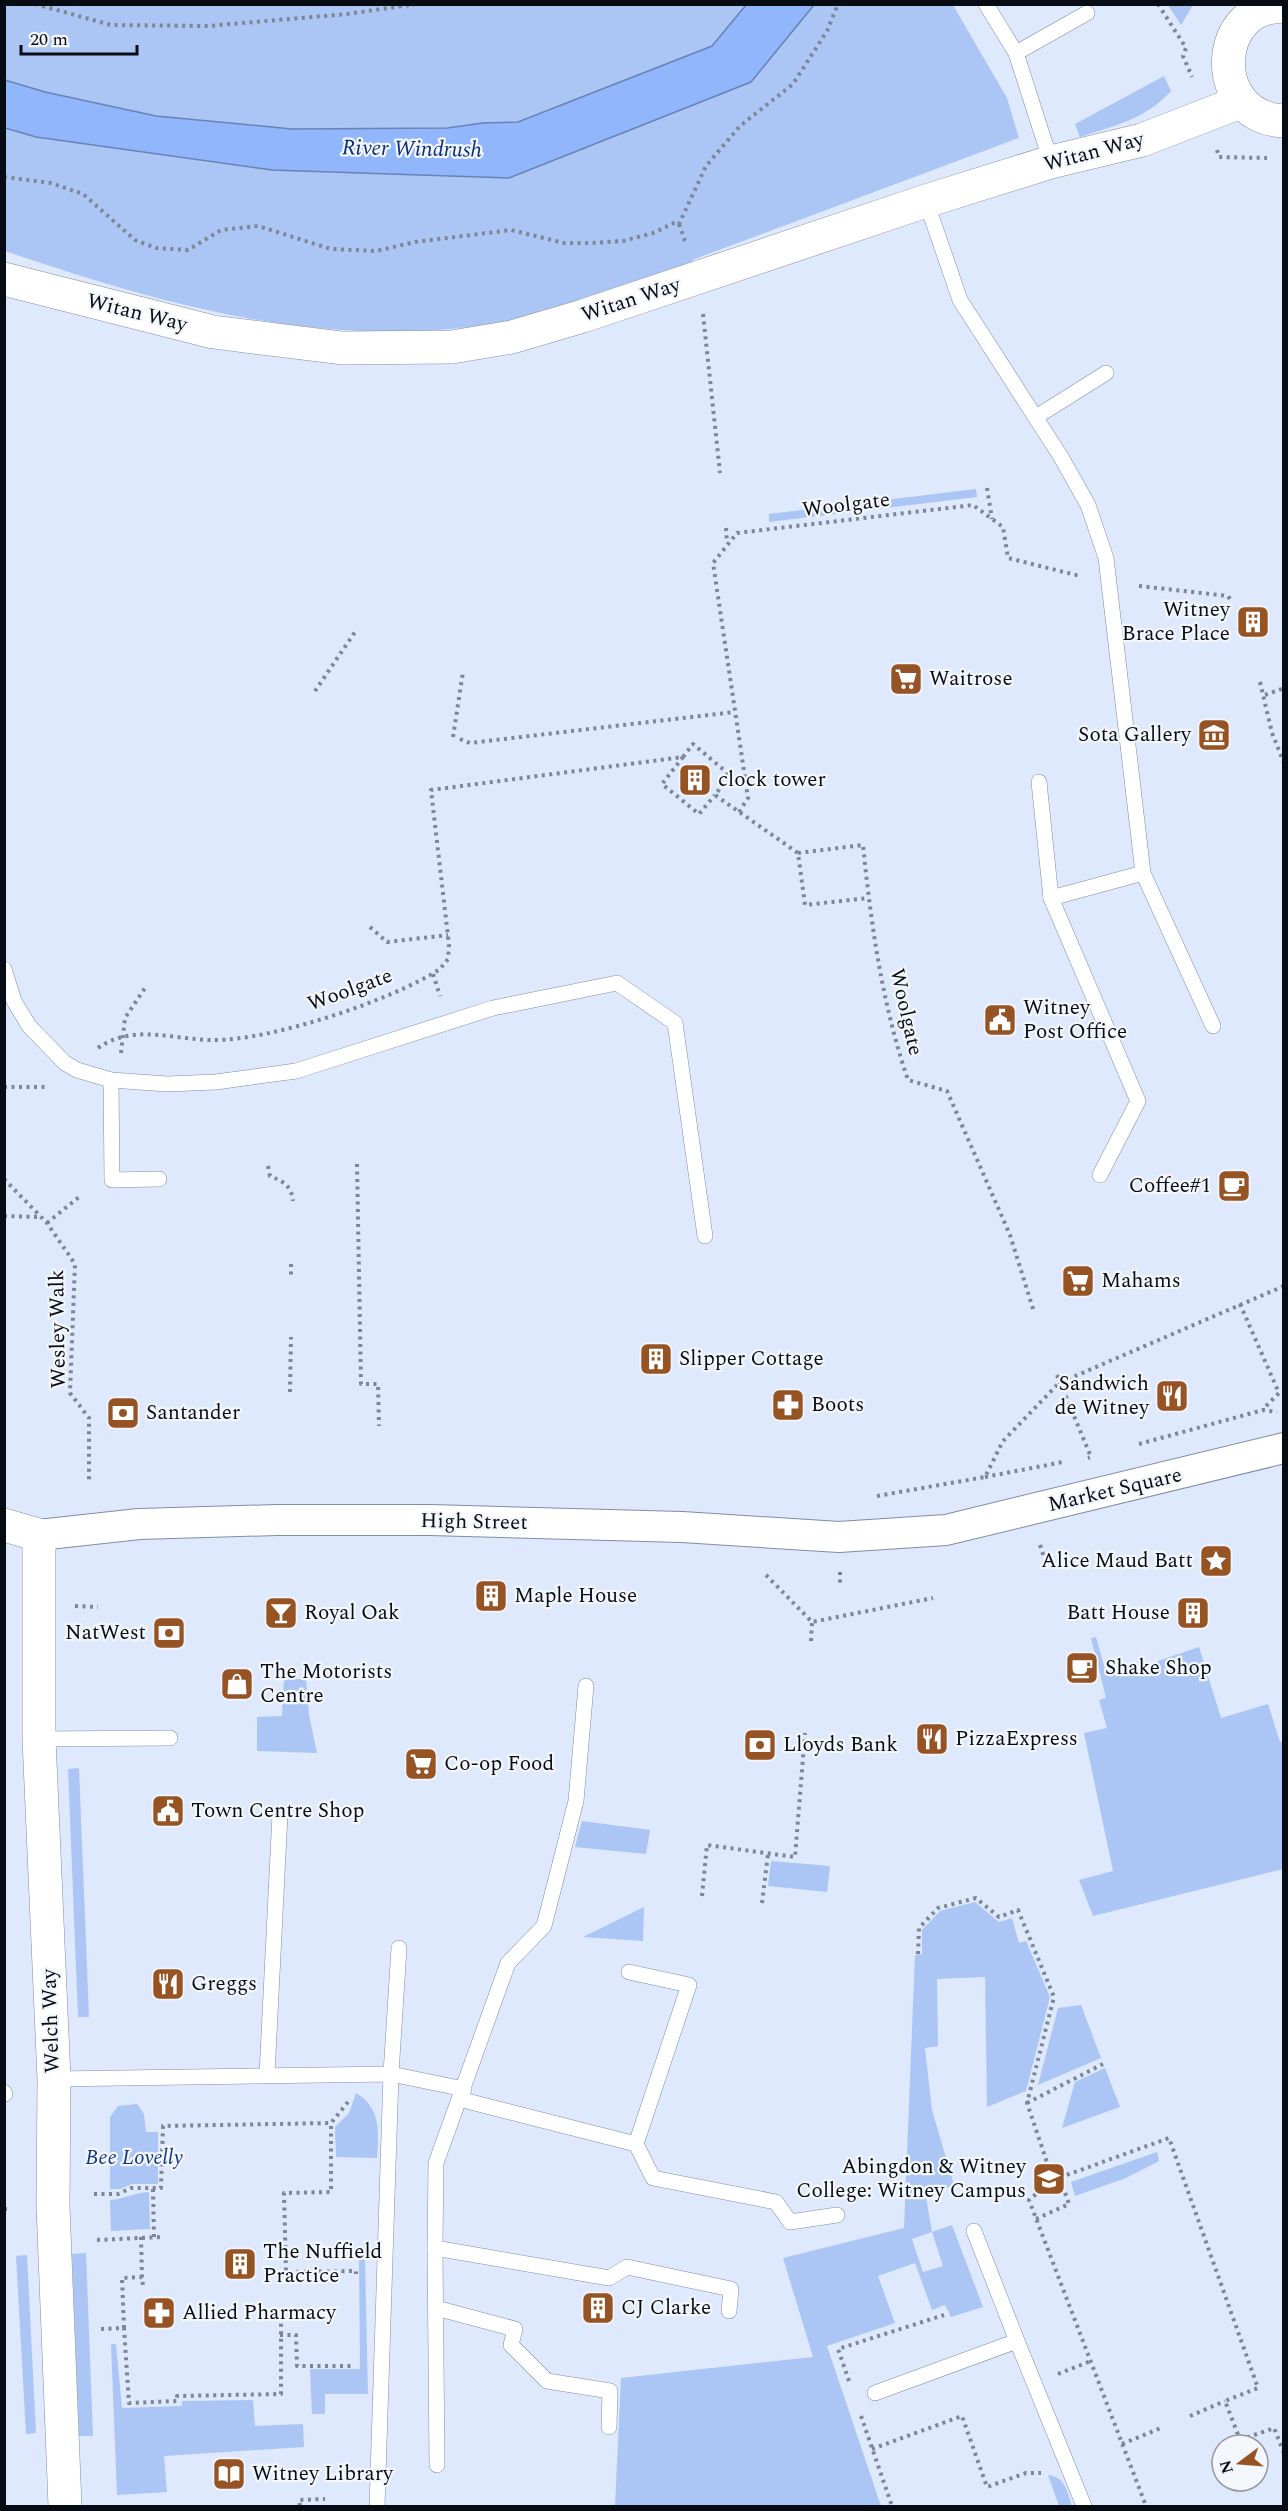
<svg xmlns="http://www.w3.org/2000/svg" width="1288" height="2511" font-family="Spectral,serif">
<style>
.green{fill:#abc5f5;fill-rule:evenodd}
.water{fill:#91b6fc;stroke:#6883b6;stroke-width:1.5}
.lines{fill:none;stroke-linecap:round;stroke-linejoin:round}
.service-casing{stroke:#808da4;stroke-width:16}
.minor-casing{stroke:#808da4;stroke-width:32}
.tertiary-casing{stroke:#808da4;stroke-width:34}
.path{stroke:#7d8694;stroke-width:4;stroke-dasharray:3 4.5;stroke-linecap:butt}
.service{stroke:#fff;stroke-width:15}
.minor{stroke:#fff;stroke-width:30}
.tertiary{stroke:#fff;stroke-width:33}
.labels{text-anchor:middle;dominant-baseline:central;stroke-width:4.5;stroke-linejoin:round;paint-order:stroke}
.street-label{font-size:21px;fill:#070c14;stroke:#f3f6fb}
.poi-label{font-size:21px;fill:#070c14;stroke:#f3f6fb;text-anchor:start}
.park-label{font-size:21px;font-style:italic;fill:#113785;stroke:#f3f6fb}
.water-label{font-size:22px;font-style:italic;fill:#092e7c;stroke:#f3f6fb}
</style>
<rect width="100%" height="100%" fill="#dee9fd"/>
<g class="green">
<path d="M4,5H746L712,46L518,122L483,123L447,128L292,129L156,116L45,92L5,80Z"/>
<path d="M814,5H953L1007,98L1019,138L692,260L694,267C626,288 555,315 484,325C317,349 161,304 5,251V128L36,137L272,170L509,178L751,82Z"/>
<path d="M1168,5H1193L1181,25Z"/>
<path d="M1164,76L1171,91C1146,119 1114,126 1080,137L1075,124Z"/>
<path d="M976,489L977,497L769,522V514Z"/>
<path d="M1096,1637L1107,1676L1128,1671L1127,1665L1134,1663L1138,1671L1149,1672L1155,1668L1158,1661L1199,1647L1221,1718L1268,1704L1280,1742L1283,1741V1869L1093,1916L1079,1880L1113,1871L1084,1733L1107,1728L1099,1700L1106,1698L1091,1638Z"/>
<path d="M284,1679H306L309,1715L317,1753L257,1751V1717L282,1716Z"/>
<path d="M79,1768L89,2017H78L68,1769Z"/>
<path d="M582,1821L650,1830L646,1854L575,1847Z"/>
<path d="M771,1861L830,1866L827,1892L768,1886Z"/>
<path d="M975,1902L999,1922L1012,1918L1019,1943L1026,1941L1050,1997L1026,2091L987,2107L985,1977L937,1979L938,2046L925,2048L932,2110L954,2185L926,2197L932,2232L952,2225L983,2307L951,2317L945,2305L932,2310L915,2263L878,2276L895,2323L827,2346L881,2506H615L621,2378L813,2357L783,2258L904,2228L915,1955L922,1954V1930L940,1911ZM932,2232L943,2266L923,2272L912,2239Z"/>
<path d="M644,1907L643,1941L583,1937Z"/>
<path d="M1081,2005L1101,2058L1038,2085L1058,2008Z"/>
<path d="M1105,2068L1120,2107L1062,2128L1075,2082Z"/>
<path d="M356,2093C381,2108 379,2132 377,2158L336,2157L335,2127L349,2113Z"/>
<path d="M137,2104L144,2114L146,2132H158V2184H132L120,2189H110V2117L118,2106Z"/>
<path d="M1157,2152L1159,2161L1126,2178L1075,2196L1071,2182Z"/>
<path d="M149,2192L150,2229L111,2231L110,2200C124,2199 134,2193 149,2192Z"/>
<path d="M86,2253L93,2436H79L72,2254Z"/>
<path d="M27,2255L36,2433L26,2434L16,2256Z"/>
<path d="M359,2259H365L368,2394H325V2414H312L310,2369H360Z"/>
<path d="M111,2344H116L122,2408L182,2406V2401L253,2400L255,2426L303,2424L304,2447L164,2456L167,2492L117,2495Z"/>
<path d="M1048,2475C1066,2477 1067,2492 1072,2506H1059Z"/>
</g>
<path class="water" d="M746,5H814L751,82L509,178L272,170L36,137L5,128V80L45,92L156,116L292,129L447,128L483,123L518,122L712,46Z"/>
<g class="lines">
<defs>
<g id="service">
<path d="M986,4L1016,53L1051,162"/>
<path d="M1016,53L1087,13"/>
<path d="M926,201L960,300L1061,457L1088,505L1106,558L1143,873L1213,1026"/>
<path d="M1036,417L1106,373"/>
<path d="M1039,782L1051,898"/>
<path d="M4,969L14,1001L29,1026L65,1063L77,1070L111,1080L167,1084L216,1082L296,1071L493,1008L617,983L675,1023L705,1236"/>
<path d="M111,1080L112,1180L159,1179"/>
<path d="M1100,1175L1138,1101L1051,898L1143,873"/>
<path d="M586,1686L576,1801L544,1926L508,1963L436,2163L435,2248L609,2278L627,2267L731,2289L729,2311"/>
<path d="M39,1739L170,1738"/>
<path d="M267,2075L280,1814"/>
<path d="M54,2079L391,2074L464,2089"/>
<path d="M4,2092L5,2094"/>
<path d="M459,2099L636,2144L689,1985L629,1972"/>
<path d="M636,2144L653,2178L776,2202L790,2222L837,2215"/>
<path d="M974,2231L1017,2341"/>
<path d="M435,2248L437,2465"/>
<path d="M436,2308L515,2329L511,2345L547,2381L610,2391L609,2427"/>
<path d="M875,2393L1017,2341L1084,2506"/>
<path d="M377,2506L391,2074L399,1948"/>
</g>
<path id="minor" d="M39,1535L139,1524L277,1520H430L682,1527L839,1537L946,1530L1284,1448"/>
<g id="tertiary">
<path d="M1284,7C1214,2 1206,117 1284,121"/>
<path d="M4,279L213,332L342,348L452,347L512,337L583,316L926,201L1051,162L1142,140L1240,102"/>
<path d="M4,1525L39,1535V1739L54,2079L53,2206L65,2506"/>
</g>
</defs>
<use href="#service" class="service-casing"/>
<use href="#minor" class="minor-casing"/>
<use href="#tertiary" class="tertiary-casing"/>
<g class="path">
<path d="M35,4L111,25L208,26L347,14L416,4"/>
<path d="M1158,4L1186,48L1183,56L1192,77"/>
<path d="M1217,150L1219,157L1267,158"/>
<path d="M4,177L51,183L83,194L135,240L156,248L188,250L221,230L258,226L331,249L376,251L415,242L511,230L564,243H592L623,241L653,233L676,222L679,224L706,166L740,126L793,84L827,31L838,4"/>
<path d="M679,224L686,244"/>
<path d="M703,314L720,473"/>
<path d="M987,488L992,519"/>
<path d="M726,528L727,543"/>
<path d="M1139,586L1228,596L1230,599"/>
<path d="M1260,682L1272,733L1284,763"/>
<path d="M315,691L357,629"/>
<path d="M1265,695L1284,688"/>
<path d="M453,737L463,672"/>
<path d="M460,739L470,743L734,712"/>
<path d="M683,757L662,784L699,814L715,795"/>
<path d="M739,812L748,798L713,563L737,533L973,505L1003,527L1008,558L1080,576"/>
<path d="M798,853L863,845C871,924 882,1004 908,1080L947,1091L1010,1235L1034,1312"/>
<path d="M370,927L387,942L448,935"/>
<path d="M433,974L440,996"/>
<path d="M98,1048C134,1023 173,1040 213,1040C270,1041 393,1000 440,969L448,959L449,945L431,790L683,757L693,744L730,775L715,795L798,853L805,905L868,898"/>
<path d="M121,1053L125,1018L145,988"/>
<path d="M4,1087H47"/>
<path d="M357,1164L361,1384H378L379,1426"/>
<path d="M268,1166L270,1176C284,1182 291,1185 293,1201"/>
<path d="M4,1179L47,1223L75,1264L70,1393L89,1418V1481"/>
<path d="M4,1216L40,1217"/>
<path d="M47,1223L79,1197"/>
<path d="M291,1264V1278"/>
<path d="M1240,1304L1279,1393L1263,1409"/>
<path d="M1057,1375L1091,1457L1088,1458"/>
<path d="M290,1392L291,1337"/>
<path d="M1139,1444L1263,1410L1277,1412"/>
<path d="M985,1477L1063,1462"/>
<path d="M877,1496L985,1477L1003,1441L1059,1383L1284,1286"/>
<path d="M1040,1545L1044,1557"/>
<path d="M840,1572V1583"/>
<path d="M766,1575L812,1622L933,1598"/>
<path d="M75,1606L98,1607"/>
<path d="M811,1641L812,1622"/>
<path d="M702,1896L707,1845L795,1857L805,1733"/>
<path d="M762,1903L768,1854"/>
<path d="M918,1954L919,1928L938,1908L976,1898L999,1917L1018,1910L1054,1997L1027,2103L1053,2180L1169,2138L1258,2388L1225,2401L1242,2445"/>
<path d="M348,2102L331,2123V2192L284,2193L286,2272L356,2271V2274"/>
<path d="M1027,2103L1103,2064"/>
<path d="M1053,2180L1029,2200L1146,2506"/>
<path d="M153,2189L154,2237"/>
<path d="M94,2194H118L131,2188H161L163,2126L331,2123"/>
<path d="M4,2209H9"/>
<path d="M1036,2219L1069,2204L1060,2178"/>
<path d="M141,2237L142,2277"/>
<path d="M97,2240L161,2237"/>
<path d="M124,2328L122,2278L142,2277L143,2286"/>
<path d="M101,2329L124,2328L129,2403L177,2401V2396L281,2394V2323"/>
<path d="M280,2335H296L297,2366H355"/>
<path d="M1058,2374L1091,2361"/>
<path d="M849,2381L838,2349L944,2315"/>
<path d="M861,2416L892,2506"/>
<path d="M1190,2416L1225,2401"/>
<path d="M1240,2440L1274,2428L1284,2453"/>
<path d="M1122,2444L1161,2428"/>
<path d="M872,2449L962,2416L987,2487L1026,2473H1041"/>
<path d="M300,2506L299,2500L325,2499"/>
</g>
<use href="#service" class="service"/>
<use href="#minor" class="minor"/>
<use href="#tertiary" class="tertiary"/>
</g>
<defs>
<symbol id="building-square" viewBox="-11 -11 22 22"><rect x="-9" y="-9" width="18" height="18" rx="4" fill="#965324" stroke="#f3f6fb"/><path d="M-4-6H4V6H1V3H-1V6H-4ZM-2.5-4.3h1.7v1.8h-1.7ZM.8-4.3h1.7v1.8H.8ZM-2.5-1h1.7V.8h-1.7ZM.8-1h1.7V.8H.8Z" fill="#fff"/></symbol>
<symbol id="supermarket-square" viewBox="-11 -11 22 22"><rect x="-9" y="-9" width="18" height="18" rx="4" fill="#965324" stroke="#f3f6fb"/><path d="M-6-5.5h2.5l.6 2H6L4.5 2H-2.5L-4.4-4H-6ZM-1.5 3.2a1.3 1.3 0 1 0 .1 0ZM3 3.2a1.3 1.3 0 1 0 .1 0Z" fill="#fff"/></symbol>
<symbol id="museum-square" viewBox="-11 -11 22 22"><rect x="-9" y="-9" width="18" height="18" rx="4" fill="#965324" stroke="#f3f6fb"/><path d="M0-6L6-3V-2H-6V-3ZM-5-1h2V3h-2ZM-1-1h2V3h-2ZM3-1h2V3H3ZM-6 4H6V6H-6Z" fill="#fff"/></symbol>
<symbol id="civic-square" viewBox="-11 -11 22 22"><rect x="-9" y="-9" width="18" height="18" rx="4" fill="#965324" stroke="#f3f6fb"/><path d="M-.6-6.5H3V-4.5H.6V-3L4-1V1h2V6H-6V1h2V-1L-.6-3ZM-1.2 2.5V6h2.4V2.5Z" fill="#fff"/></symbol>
<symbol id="cafe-square" viewBox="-11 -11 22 22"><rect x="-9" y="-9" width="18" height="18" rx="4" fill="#965324" stroke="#f3f6fb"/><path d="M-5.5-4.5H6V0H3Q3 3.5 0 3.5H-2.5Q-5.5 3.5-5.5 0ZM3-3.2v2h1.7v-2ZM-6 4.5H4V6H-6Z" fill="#fff"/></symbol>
<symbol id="restaurant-square" viewBox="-11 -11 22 22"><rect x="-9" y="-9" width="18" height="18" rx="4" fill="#965324" stroke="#f3f6fb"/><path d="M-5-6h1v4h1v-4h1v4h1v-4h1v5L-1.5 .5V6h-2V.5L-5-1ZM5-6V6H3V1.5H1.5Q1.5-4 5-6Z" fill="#fff"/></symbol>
<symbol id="pharmacy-square" viewBox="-11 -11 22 22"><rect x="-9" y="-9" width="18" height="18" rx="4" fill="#965324" stroke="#f3f6fb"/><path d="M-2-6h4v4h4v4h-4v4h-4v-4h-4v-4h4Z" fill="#fff"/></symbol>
<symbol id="bank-square" viewBox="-11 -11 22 22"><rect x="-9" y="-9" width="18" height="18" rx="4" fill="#965324" stroke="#f3f6fb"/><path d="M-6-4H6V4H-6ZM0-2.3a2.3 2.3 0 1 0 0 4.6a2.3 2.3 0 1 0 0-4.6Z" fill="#fff"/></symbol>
<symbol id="sight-square" viewBox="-11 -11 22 22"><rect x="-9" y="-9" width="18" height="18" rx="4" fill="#965324" stroke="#f3f6fb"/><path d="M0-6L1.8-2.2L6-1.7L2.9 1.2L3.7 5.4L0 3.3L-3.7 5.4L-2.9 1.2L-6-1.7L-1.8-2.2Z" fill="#fff"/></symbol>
<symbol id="bar-square" viewBox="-11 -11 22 22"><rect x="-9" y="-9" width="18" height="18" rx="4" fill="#965324" stroke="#f3f6fb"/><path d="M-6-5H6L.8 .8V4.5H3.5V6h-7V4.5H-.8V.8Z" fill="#fff"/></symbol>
<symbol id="shop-square" viewBox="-11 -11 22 22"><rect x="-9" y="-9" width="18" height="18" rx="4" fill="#965324" stroke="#f3f6fb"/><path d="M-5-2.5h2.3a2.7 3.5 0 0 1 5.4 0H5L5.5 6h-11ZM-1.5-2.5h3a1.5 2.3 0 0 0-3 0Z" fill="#fff"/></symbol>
<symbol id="university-square" viewBox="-11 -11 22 22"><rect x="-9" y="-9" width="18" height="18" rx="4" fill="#965324" stroke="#f3f6fb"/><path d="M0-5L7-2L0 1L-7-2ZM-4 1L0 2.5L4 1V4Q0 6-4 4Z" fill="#fff"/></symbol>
<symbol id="library-square" viewBox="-11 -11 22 22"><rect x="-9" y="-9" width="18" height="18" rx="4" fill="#965324" stroke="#f3f6fb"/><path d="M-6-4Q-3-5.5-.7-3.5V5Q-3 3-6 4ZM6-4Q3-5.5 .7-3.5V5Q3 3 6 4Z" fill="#fff"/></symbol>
</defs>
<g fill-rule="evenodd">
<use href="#building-square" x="1234" y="603" width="38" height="38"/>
<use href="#supermarket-square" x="887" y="660" width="38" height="38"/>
<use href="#museum-square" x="1195" y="716" width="38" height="38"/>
<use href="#building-square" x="676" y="761" width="38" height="38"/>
<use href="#civic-square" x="981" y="1001" width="38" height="38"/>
<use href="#cafe-square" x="1215" y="1167" width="38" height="38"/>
<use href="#supermarket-square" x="1059" y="1262" width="38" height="38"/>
<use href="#building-square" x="637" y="1340" width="38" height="38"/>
<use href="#restaurant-square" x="1153" y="1377" width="38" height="38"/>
<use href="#pharmacy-square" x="769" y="1386" width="38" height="38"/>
<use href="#bank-square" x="104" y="1394" width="38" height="38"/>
<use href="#sight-square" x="1197" y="1542" width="38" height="38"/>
<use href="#building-square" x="472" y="1577" width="38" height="38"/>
<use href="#bar-square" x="262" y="1594" width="38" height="38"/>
<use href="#building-square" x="1174" y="1594" width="38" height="38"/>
<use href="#bank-square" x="150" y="1614" width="38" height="38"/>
<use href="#cafe-square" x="1063" y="1649" width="38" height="38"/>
<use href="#shop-square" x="218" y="1665" width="38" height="38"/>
<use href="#restaurant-square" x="913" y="1720" width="38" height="38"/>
<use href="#bank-square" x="741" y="1726" width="38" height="38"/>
<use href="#supermarket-square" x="402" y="1745" width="38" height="38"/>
<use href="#civic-square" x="149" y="1792" width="38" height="38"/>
<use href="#restaurant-square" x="149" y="1965" width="38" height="38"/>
<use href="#university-square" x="1030" y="2160" width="38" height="38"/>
<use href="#building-square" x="221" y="2245" width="38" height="38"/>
<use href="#building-square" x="579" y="2289" width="38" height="38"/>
<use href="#pharmacy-square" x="140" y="2294" width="38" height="38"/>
<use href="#library-square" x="210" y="2455" width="38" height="38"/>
</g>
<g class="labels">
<g class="street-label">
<text transform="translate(1094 152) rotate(-15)">Witan Way</text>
<text transform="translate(631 300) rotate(-18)">Witan Way</text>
<text transform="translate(137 313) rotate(14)">Witan Way</text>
<text transform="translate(846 505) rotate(-7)">Woolgate</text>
<text transform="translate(350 990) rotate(-20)">Woolgate</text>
<text transform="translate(906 1012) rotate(77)">Woolgate</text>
<text transform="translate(58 1329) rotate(-91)">Wesley Walk</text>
<text transform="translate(1115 1490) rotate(-13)">Market Square</text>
<text transform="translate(474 1522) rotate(1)">High Street</text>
<text transform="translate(51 2021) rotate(-92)">Welch Way</text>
</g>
<g class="poi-label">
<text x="1230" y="610" text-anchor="end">Witney<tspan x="1230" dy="24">Brace Place</tspan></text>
<text x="929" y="679">Waitrose</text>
<text x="1191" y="735" text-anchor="end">Sota Gallery</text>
<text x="718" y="780">clock tower</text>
<text x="1023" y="1008">Witney<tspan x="1023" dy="24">Post Office</tspan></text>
<text x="1211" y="1186" text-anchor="end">Coffee#1</text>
<text x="1101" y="1281">Mahams</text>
<text x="679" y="1359">Slipper Cottage</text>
<text x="1149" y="1384" text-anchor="end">Sandwich<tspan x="1149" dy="24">de Witney</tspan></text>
<text x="811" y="1405">Boots</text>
<text x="146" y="1413">Santander</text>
<text x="1193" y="1561" text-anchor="end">Alice Maud Batt</text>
<text x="514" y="1596">Maple House</text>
<text x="304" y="1613">Royal Oak</text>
<text x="1170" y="1613" text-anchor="end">Batt House</text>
<text x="146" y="1633" text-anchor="end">NatWest</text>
<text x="1105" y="1668">Shake Shop</text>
<text x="260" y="1672">The Motorists<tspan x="260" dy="24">Centre</tspan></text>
<text x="955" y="1739">PizzaExpress</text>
<text x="783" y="1745">Lloyds Bank</text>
<text x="444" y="1764">Co-op Food</text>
<text x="191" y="1811">Town Centre Shop</text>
<text x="191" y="1984">Greggs</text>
<text x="1026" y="2167" text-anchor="end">Abingdon &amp; Witney<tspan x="1026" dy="24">College: Witney Campus</tspan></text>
<text x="263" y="2252">The Nuffield<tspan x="263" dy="24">Practice</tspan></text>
<text x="621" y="2308">CJ Clarke</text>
<text x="182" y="2313">Allied Pharmacy</text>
<text x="252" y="2474">Witney Library</text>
</g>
<g class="park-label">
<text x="134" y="2158">Bee Lovelly</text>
</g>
<g class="water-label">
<text transform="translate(412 149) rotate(1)">River Windrush</text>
</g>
</g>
<rect width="1288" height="2511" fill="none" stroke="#070c14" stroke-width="12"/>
<g transform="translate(1240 2463) rotate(254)"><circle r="28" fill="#f3f6fb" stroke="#95989f" stroke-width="1.5"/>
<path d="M0-4.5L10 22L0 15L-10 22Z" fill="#965324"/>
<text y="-9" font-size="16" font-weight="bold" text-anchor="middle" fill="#070c14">N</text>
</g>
<path d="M21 45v9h116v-9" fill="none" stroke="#070c14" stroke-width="3"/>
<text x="30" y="45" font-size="18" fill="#070c14" stroke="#f3f6fb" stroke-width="4.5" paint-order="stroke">20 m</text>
</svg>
